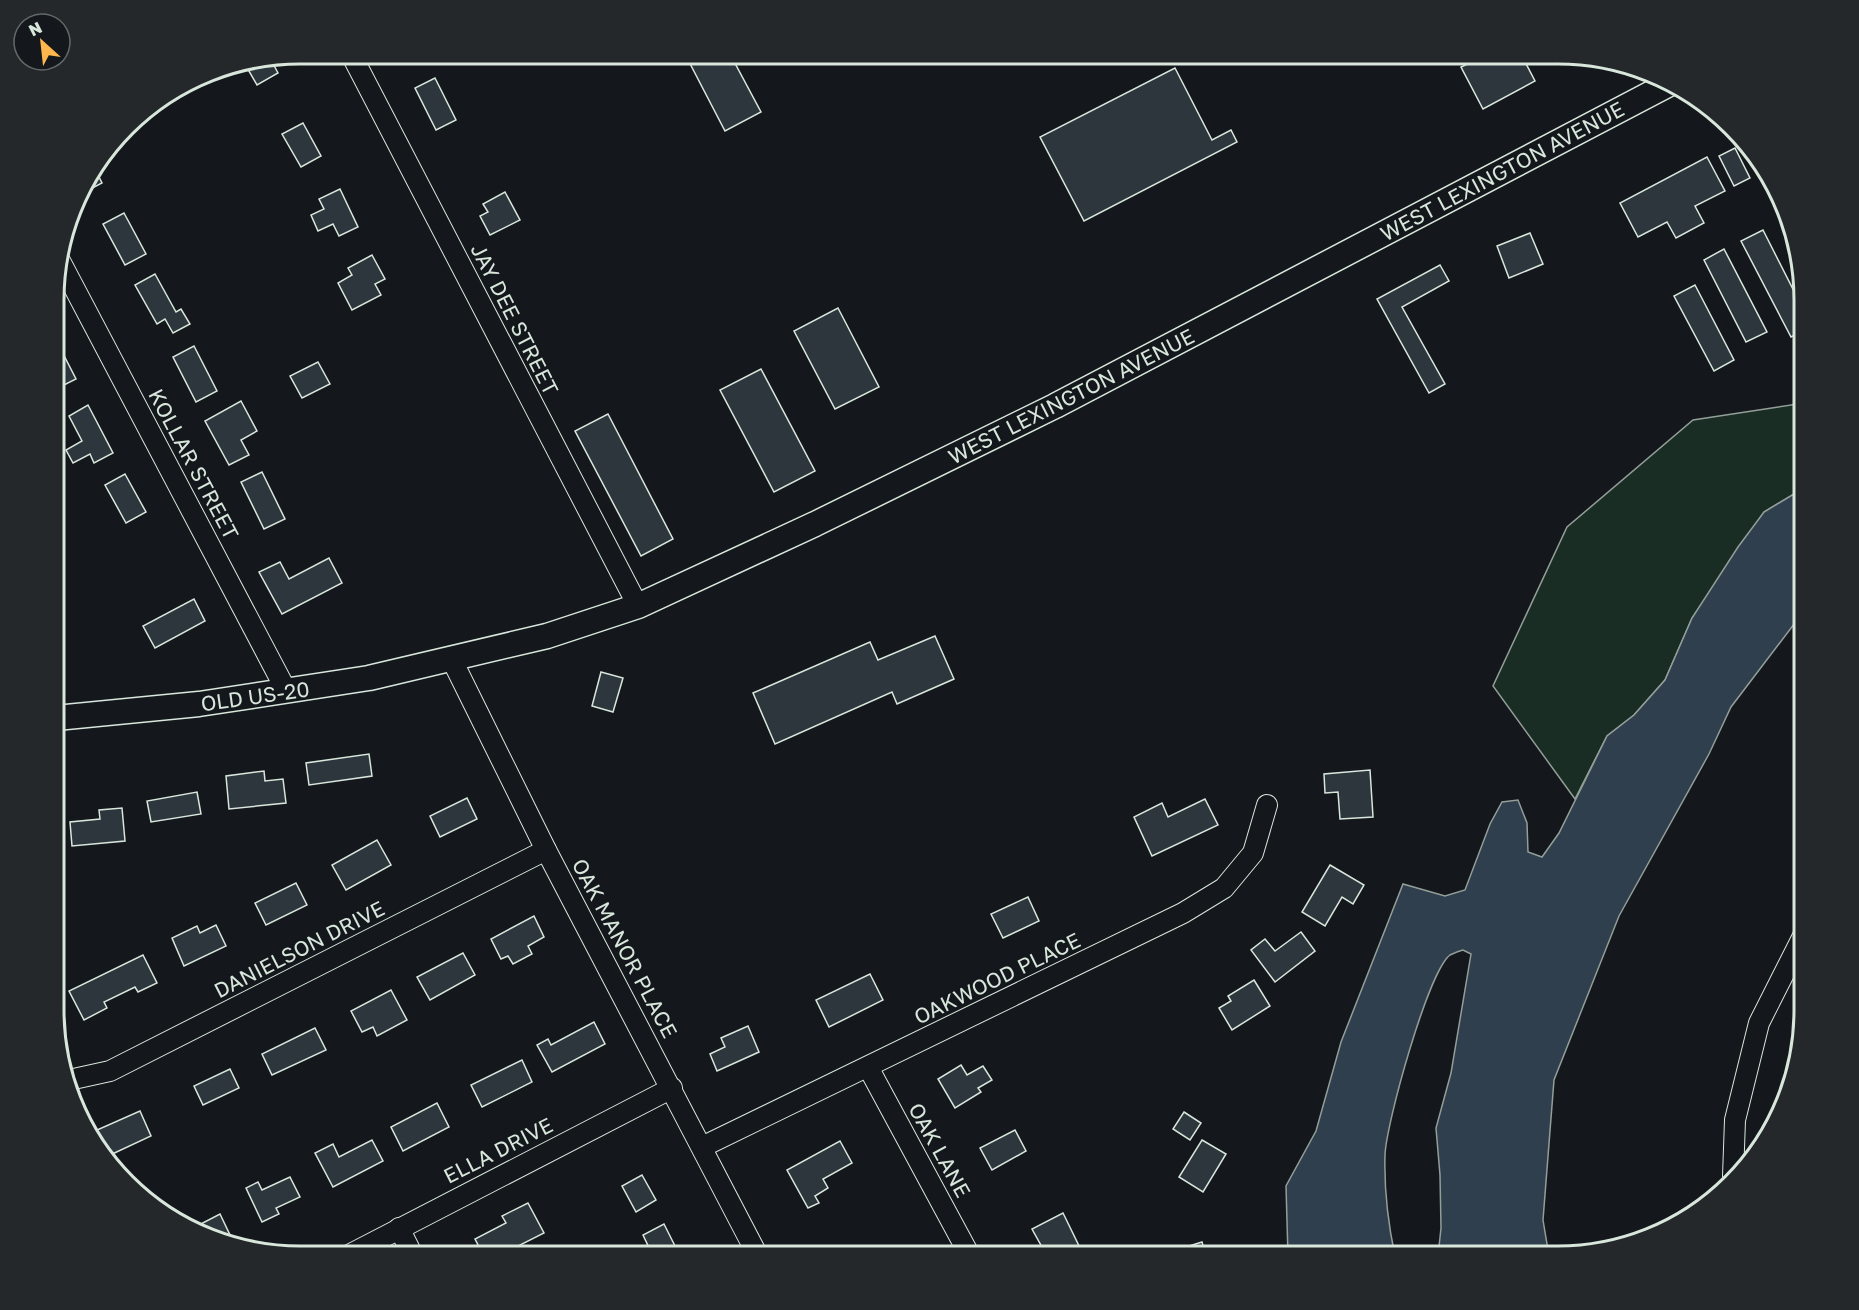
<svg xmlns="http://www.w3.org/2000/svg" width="1859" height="1310" font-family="'Golos Text',sans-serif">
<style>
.green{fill:#1a2d24;stroke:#939e99;stroke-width:1.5}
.water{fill:#2f3f4d;stroke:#939e99;stroke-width:1.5}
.building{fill:#2c363c;stroke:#d8e6dc;stroke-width:1.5}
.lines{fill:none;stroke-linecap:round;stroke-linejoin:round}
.minor-casing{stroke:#d8e6dc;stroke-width:22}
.major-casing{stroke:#d8e6dc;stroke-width:27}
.minor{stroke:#14181c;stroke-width:20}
.major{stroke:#14181c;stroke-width:24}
.labels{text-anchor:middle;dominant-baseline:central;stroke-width:4.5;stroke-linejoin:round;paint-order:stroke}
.street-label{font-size:21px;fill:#d8e6dc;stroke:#14181c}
.rim{fill:none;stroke:#d8e6dc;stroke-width:3}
</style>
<rect width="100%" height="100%" fill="#14181c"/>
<path class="green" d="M1804,403V488L1764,512L1692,618L1665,680L1634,715L1607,736L1575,799L1493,686L1567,527L1693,420Z"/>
<path class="water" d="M1804,488V611L1731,707L1709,754L1619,916L1554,1080L1543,1220L1549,1256H1438L1441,1228L1440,1175L1436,1128L1451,1073L1471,954L1463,950C1459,951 1454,953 1450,955C1428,972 1386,1124 1385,1155C1384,1190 1388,1223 1395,1256H1288L1286,1186L1316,1131L1341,1042L1403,884L1445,896L1465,890L1490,824L1502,802L1518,800L1527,823L1528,852L1542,857L1559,833L1607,736L1634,715L1665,680L1692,618L1738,547L1764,512Z"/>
<g class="building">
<path d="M685,54H730L761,112L725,131Z"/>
<path d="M1468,54H1521L1535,81L1483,109L1461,67L1472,62Z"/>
<path d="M271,60L278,73L257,85L246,66Z"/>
<path d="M1175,68L1212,140L1231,130L1237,142L1084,221L1040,137Z"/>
<path d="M435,78L456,120L436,130L415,88Z"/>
<path d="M303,123L321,156L301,167L282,134Z"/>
<path d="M1735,148L1750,178L1734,186L1719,156Z"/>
<path d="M1707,157L1725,191L1695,206L1704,223L1676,238L1667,222L1638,237L1620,203Z"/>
<path d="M96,171L102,183L79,195L80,191Z"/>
<path d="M340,189L358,227L339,236L333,224L318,231L311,215L324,209L319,199Z"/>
<path d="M505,192L520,220L490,235L480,216L488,212L483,204Z"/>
<path d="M124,213L146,254L125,265L103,224Z"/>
<path d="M1763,230L1804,311V330L1791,337L1741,241Z"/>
<path d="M1530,233L1543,264L1509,278L1497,246Z"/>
<path d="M1724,249L1767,332L1746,342L1704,260Z"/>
<path d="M372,255L385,279L375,284L381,295L352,310L338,283L352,275L348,268Z"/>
<path d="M1440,265L1449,281L1402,307L1445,384L1429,393L1377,299Z"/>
<path d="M155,274L176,312L181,309L190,324L173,333L165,319L157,324L135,285Z"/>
<path d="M1695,285L1734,360L1714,371L1674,296Z"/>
<path d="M838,308L879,387L835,409L794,331Z"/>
<path d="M56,340L76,379L56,389Z"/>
<path d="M194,346L217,391L196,402L173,357Z"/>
<path d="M318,362L330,384L302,398L290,376Z"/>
<path d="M761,369L815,471L774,492L720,390Z"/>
<path d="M241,401L257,431L241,440L249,455L229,465L205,421Z"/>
<path d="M88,405L113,453L94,463L90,454L73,463L66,450L82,441L69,416Z"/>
<path d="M608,414L673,539L641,556L575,431Z"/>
<path d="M262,472L285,519L264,529L241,482Z"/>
<path d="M125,474L146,512L126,523L105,485Z"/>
<path d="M329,558L342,583L282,614L259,572L280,562L289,579Z"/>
<path d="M194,599L205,621L155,648L143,626Z"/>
<path d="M935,636L954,679L897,704L892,692L775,744L753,693L870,642L878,660Z"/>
<path d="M601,672L623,678L613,712L592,706Z"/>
<path d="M369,754L372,776L309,785L306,763Z"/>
<path d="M1370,770L1373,817L1340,819L1338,792L1325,793L1324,774Z"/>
<path d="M264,771L265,781L283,779L286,803L229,809L226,776Z"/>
<path d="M197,792L201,814L151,822L147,801Z"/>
<path d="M467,798L477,819L440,837L430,816Z"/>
<path d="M1205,799L1218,825L1152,856L1134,817L1162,803L1168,817Z"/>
<path d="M122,808L125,841L72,846L70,822L100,819L99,810Z"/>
<path d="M377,840L391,865L346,890L332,865Z"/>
<path d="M1330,865L1364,885L1353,904L1342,897L1325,926L1302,912Z"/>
<path d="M296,883L307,905L266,925L255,903Z"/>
<path d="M1028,897L1039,921L1003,938L991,914Z"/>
<path d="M534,916L544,937L528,946L532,954L513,964L508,956L501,959L491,939Z"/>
<path d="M216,925L226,946L184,966L172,938L197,926L200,933Z"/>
<path d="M1301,932L1315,951L1275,982L1251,950L1265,939L1275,951Z"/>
<path d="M463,953L475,975L430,1000L417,977Z"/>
<path d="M143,955L157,983L138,992L135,987L104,1002L107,1008L84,1020L69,991Z"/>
<path d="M870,974L883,1000L829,1027L816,1000Z"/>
<path d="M1254,980L1270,1006L1232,1030L1219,1008L1231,1001L1228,996Z"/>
<path d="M391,990L407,1020L377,1036L373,1027L362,1032L351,1011Z"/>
<path d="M594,1022L605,1044L552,1072L537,1045L548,1039L551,1045Z"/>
<path d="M748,1026L759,1052L717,1071L710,1054L725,1047L721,1038Z"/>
<path d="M315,1028L326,1050L272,1075L262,1054Z"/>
<path d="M522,1060L532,1082L482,1107L471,1085Z"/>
<path d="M961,1065L967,1075L983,1066L992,1080L978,1088L981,1092L955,1108L938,1079Z"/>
<path d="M230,1069L239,1088L203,1105L194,1086Z"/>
<path d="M437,1103L449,1127L403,1151L391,1127Z"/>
<path d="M140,1111L151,1136L108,1156L88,1134Z"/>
<path d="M1184,1112L1201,1123L1190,1140L1173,1129Z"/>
<path d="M1015,1130L1026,1151L992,1170L980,1148Z"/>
<path d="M372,1140L383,1161L333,1187L315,1153L333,1144L339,1157Z"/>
<path d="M1202,1140L1226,1154L1203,1192L1179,1177Z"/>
<path d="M840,1141L852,1163L823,1179L828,1188L815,1196L819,1203L808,1208L787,1170Z"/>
<path d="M642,1175L656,1200L636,1212L622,1186Z"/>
<path d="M290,1177L300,1197L276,1208L279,1214L262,1222L246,1188L258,1182L262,1190Z"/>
<path d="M528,1203L544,1233L516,1247L520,1256H484L475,1239L506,1223L502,1216Z"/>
<path d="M1063,1213L1082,1252L1075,1256H1047L1032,1229Z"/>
<path d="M220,1214L230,1235L218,1241L193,1228Z"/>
<path d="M664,1224L680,1256H653L643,1235Z"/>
<path d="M1202,1242L1206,1256H1174L1173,1251Z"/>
</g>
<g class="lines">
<defs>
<g id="minor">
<path d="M351,54L638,606"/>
<path d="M59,259L287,692"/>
<path d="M452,660L546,850L758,1256"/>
<path d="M868,1067L970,1256"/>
<path d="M69,1080L110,1071L546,850"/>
<path d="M702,1147L1183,913L1224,888L1253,853L1267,805"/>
<path d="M1733,1176L1735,1120L1759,1023L1804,934"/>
<path d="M399,1228L413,1256"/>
<path d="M347,1256L672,1088"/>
</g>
<path id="major" d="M56,718L199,704L369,678L547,636L638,606L815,524L1055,406L1669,84"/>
</defs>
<use href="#minor" class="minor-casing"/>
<use href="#major" class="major-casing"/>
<use href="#minor" class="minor"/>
<use href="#major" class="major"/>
</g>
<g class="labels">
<g class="street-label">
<text transform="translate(1502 171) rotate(-28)">WEST LEXINGTON AVENUE</text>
<text transform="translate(515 319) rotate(63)">JAY DEE STREET</text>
<text transform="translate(1071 396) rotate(-27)">WEST LEXINGTON AVENUE</text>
<text transform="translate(194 464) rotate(62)">KOLLAR STREET</text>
<text transform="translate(255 696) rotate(-8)">OLD US-20</text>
<text transform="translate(625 948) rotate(62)">OAK MANOR PLACE</text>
<text transform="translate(299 949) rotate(-27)">DANIELSON DRIVE</text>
<text transform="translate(997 978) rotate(-26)">OAKWOOD PLACE</text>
<text transform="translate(498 1150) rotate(-27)">ELLA DRIVE</text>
<text transform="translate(940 1150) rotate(61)">OAK LANE</text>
</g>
</g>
<path d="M0 0H1859V1310H0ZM300 64H1558A236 236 0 0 1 1794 300V1010A236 236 0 0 1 1558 1246H300A236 236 0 0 1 64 1010V300A236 236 0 0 1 300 64Z" fill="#24282b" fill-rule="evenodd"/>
<path class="rim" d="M300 64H1558A236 236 0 0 1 1794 300V1010A236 236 0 0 1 1558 1246H300A236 236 0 0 1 64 1010V300A236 236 0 0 1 300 64Z"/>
<g transform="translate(42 42) rotate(333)"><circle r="28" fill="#14181c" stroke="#626a69" stroke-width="1.5"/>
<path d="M0-4.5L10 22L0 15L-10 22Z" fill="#ffb74d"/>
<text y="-9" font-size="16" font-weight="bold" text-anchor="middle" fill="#d8e6dc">N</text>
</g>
</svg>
